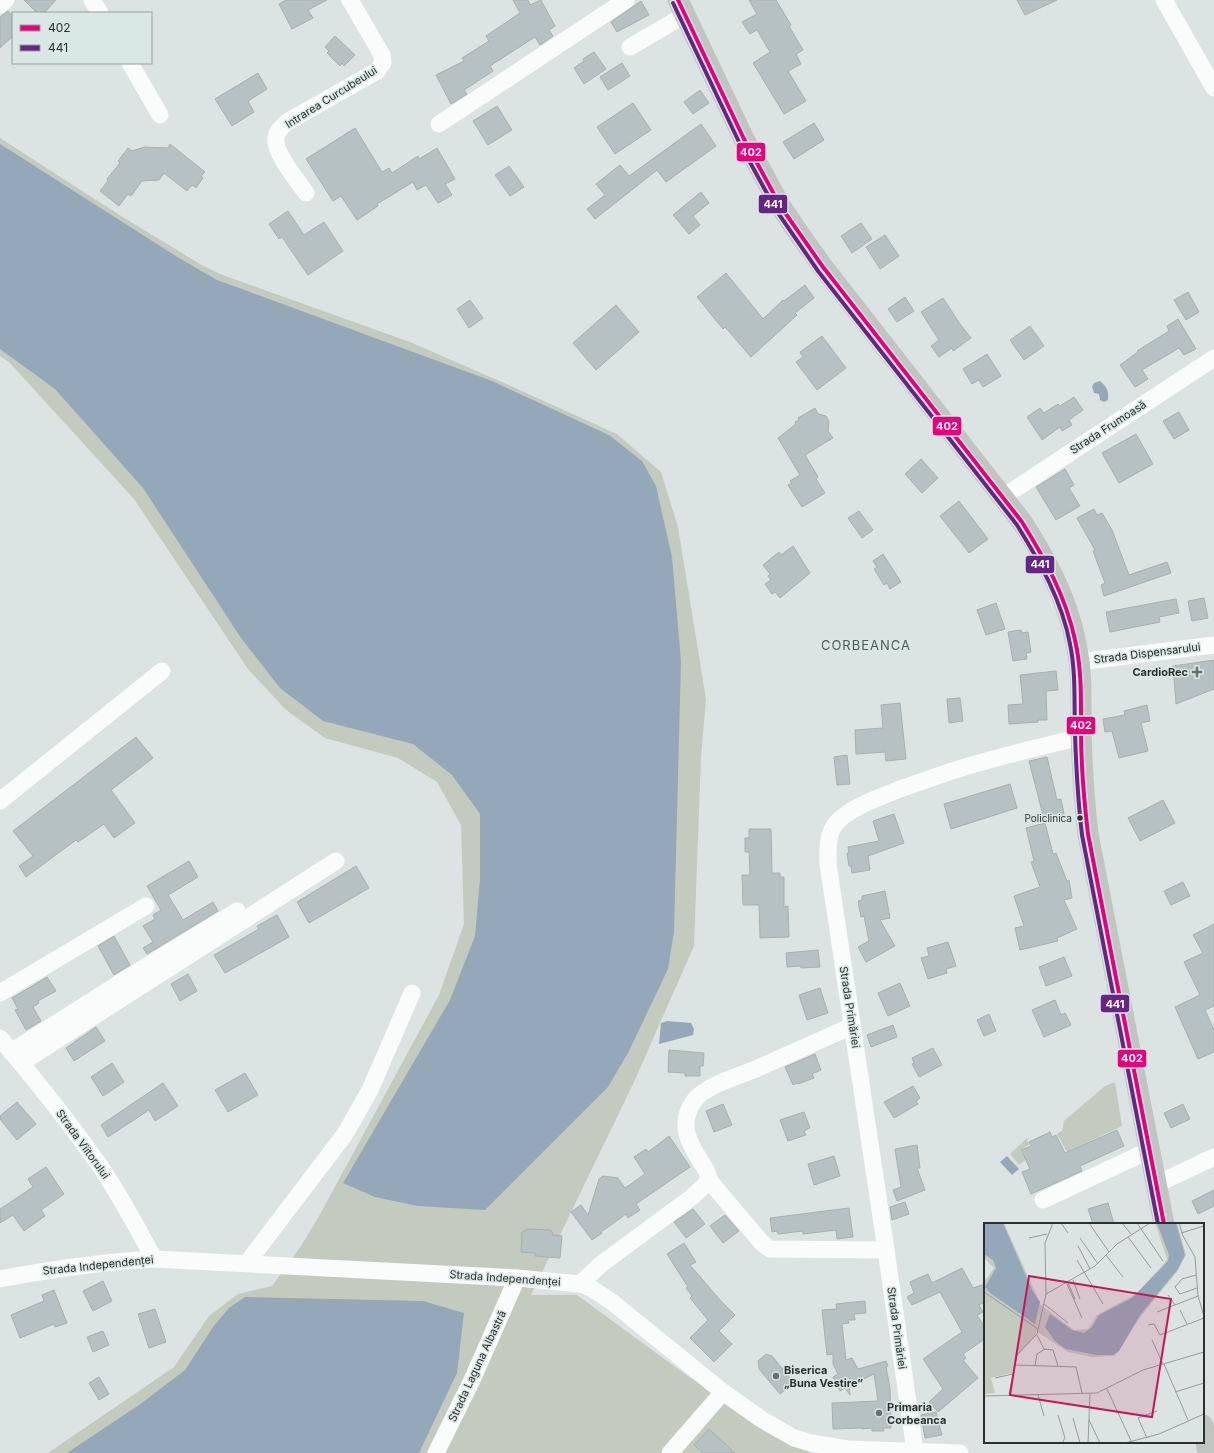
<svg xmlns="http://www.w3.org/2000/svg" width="1214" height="1453" font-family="Inter,sans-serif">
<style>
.green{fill:#c3cbbe}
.water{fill:#95a8ba}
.building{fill:#b6c1c3;stroke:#a9afaf}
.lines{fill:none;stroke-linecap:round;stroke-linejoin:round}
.minor{stroke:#fafbfb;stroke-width:17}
.major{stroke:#c0c5c2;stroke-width:21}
.bus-1-casing{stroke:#d9e8e5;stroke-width:7}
.bus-2-casing{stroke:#d9e8e5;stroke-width:7}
.bus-1{stroke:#e5007d;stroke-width:4}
.bus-2{stroke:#662483;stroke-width:4}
.poi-dot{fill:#696f6e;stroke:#d9e8e5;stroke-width:1.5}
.bus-dot{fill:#2b302f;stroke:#d9e8e5;stroke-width:1.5}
.labels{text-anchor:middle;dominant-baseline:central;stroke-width:3;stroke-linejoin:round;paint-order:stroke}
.bus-label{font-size:10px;fill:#2b302f;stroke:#d9e8e5;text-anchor:end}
.street-label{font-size:11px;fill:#2b302f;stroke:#d9e8e5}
.poi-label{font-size:11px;font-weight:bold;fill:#2b302f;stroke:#d9e8e5;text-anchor:start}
.quarter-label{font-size:13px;letter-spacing:1px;fill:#4e5a59;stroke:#d9e8e5}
.inset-road{fill:none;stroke:#959c9b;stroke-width:1}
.view{fill:#c2185b;fill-opacity:0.15;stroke:#c2185b;stroke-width:2}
.inset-edge{fill:none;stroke:#2b302f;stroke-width:2}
.line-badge{stroke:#d9e8e5;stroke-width:1.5}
.badge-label{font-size:11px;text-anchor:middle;font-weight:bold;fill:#fff}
</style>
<rect width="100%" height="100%" fill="#dce4e3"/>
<g class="green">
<path d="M0,138L118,214L200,264L220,274L410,342L502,382L617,434L661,472L678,527L706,699L701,757L694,946L634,1082L531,1295H577L689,1377L811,1453H48L174,1367L209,1316L238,1294L272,1286L301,1246L318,1218L439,995L464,924L461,825L437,782L398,758L325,738L286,710L248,669L134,499L9,362L0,356Z"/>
<path d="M1115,1082L1122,1126L1067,1152L1057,1134L1062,1131L1064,1121L1105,1086Z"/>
<path d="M1027,1138L1029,1145L1020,1150L1025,1160L1019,1165L1010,1154Z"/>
</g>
<g class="water">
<path d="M0,144L179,258L217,280L492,381L609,435L642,461L656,486L672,557L681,661L674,932L668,969L629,1051L608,1087L485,1210L418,1206L375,1197L343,1183L450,1000L475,936L480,879V814L452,775L413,744L323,721L280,688L241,638L143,488L55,389L0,349Z"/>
<path d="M1100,381C1107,387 1109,391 1108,400L1104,402L1100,400L1099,394L1094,393L1092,387L1094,383Z"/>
<path d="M667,1021L691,1023L694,1029L693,1035L659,1044L661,1023Z"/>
<path d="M1007,1156L1019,1169L1012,1175L1000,1162Z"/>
<path d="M245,1297L423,1301L464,1313L457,1373L419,1453H67L139,1405L185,1370L213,1327L229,1308Z"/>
</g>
<g class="building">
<path d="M24,0H56L44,13H37Z"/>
<path d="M286,0H327L308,10L313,18L292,29L279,4Z"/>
<path d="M513,0H528L530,5L541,0L555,26L549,30L553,36L540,45L535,37L490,66L493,71L464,90L467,94L451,104L436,75L464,61L462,58L489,41L486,36L520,13Z"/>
<path d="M749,0H776L791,25L789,26L803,50L796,54L801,64L788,71L806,101L784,114L753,63L770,52L757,30L750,34L742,22L757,14Z"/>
<path d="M1017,0H1057L1025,15Z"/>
<path d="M641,1L649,15L617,32L611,22Z"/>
<path d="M8,11L13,17V36L0,48V17Z"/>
<path d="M335,36L355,55L344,66L342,63L340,66L327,53L329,51L325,47Z"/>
<path d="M594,52L606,69L584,84L574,68L584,61L583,59Z"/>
<path d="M622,63L630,76L608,90L600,77Z"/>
<path d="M258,73L267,89L248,101L254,112L232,126L215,99Z"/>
<path d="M700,90L709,103L693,114L684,102Z"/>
<path d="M633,103L651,130L615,154L597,127Z"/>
<path d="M497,106L512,130L488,145L473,121Z"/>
<path d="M814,123L824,140L794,159L783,142Z"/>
<path d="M701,124L716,146L666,182L657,170L595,219L587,209L605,195L596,184L620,165L629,176Z"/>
<path d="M355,128L382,172L389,168L392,173L418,156L419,159L437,148L455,179L445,184L452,195L438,203L426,185L417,190L413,182L377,204L378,206L357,220L341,196L333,201L306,159Z"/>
<path d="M170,144L205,172L201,176L203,178L196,188L192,185L187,191L164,173L159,180L142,181L131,196L128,194L119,206L100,191L108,181L107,179L120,163L118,161L128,148L132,151L144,147L168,148Z"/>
<path d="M509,166L524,187L510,196L495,175Z"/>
<path d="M701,192L709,203L693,216L700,225L689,234L673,215Z"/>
<path d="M288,211L304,235L324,222L343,251L308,275L282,237L279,239L269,224Z"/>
<path d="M861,223L872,239L852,253L841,236Z"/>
<path d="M885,235L899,256L880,269L866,247Z"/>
<path d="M726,273L763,319L783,300L784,301L805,285L814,298L795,313L797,315L751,357L725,327L723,329L697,297Z"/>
<path d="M1188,292L1199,312L1186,320L1174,300Z"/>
<path d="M905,297L914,311L897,322L888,309Z"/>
<path d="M943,298L960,324L971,338L953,351L952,348L939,357L931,346L939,340L921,312Z"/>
<path d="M470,300L483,318L469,328L457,309Z"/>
<path d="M616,305L639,332L596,370L573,343Z"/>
<path d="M1178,319L1196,349L1184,355L1179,348L1142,370L1148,379L1135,387L1120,365L1138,352L1137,351L1169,331L1167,326Z"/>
<path d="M1030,326L1044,346L1024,360L1010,340Z"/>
<path d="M822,336L846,368L817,390L796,362L803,357L800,352Z"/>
<path d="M987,354L1001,376L983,387L979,380L972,384L963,369Z"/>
<path d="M1074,397L1083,410L1069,420L1072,425L1062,431L1060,427L1042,440L1027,417L1040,408L1044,413L1058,404L1060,406Z"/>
<path d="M815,408L818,414L826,416L829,421L828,431L833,438L805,455L818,477L816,479L825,493L802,507L788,485L792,483L790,481L800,475L778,438L796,424L795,422L799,420L798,418Z"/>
<path d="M1179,412L1189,430L1174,439L1163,421Z"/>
<path d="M1136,434L1153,464L1119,483L1102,453Z"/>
<path d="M921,459L938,478L922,493L905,474Z"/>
<path d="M1065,469L1074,485L1069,488L1080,506L1056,520L1036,487Z"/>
<path d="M959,501L988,539L969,553L940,516Z"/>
<path d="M1094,509L1097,515L1102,513L1112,530L1129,575L1167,562L1171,573L1104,596L1101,585L1105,583L1093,551L1095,550L1077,518Z"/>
<path d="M859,511L873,530L862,538L848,518Z"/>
<path d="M793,546L810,573L780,598L775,592L772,594L765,584L771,580L768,576L770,574L763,565L779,552L781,555Z"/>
<path d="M883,554L901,582L890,589L887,583L884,585L874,569L877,567L873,561Z"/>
<path d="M1204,598L1208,618L1192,621L1188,601Z"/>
<path d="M1176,599L1179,613L1159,617L1160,622L1110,632L1106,612Z"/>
<path d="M996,603L1005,629L986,635L977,610Z"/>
<path d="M1021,630L1022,633L1028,632L1031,652L1026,653L1027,659L1013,661L1008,632Z"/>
<path d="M1214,660V689L1176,704L1173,666Z"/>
<path d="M1056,671L1058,690L1046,691L1047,720H1038V722L1009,724L1008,705L1023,704L1020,675Z"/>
<path d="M960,698L963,721L949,723L947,699Z"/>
<path d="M900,703L906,759L886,761L885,752L856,754L855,730L883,728L881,705Z"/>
<path d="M1147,705L1150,721L1141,723L1148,751L1119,758L1112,731L1105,732L1103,719L1125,715L1124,711Z"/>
<path d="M136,737L153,758L111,790L135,823L114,838L104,824L78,842L76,840L26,877L19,866L33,856L13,831Z"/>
<path d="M847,755L850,784L837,785L834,757Z"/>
<path d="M1047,757L1057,800L1061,799L1064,814L1044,819L1029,761Z"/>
<path d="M1010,784L1017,808L951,829L944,804Z"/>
<path d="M1163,800L1175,823L1140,841L1128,818Z"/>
<path d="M894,814L904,843L868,856L870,870L852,873L851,866H849L847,853H849L848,847L879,841L873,821Z"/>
<path d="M1045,823L1053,854L1056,853L1067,881L1069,880L1072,898L1064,900L1077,929L1057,938L1058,941L1020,950L1015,928L1024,926L1014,896L1040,887L1031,862L1034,861L1026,828Z"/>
<path d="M749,829H771L772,873H780V877H784V907L788,906L789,937L760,938L759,905H743L742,875H750L749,852H745V838H749Z"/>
<path d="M189,861L198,877L168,895L183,920L213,902L218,911L147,954L143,948L153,942L143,926L155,919L153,915L161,910L147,886Z"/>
<path d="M356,866L369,888L309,923L297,902Z"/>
<path d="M1183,882L1190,896L1171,905L1164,891Z"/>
<path d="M885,891L890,918L880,920L895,946L866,962L858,947L869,941L864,916L861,917L858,901L862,900V896Z"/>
<path d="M277,915L289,937L225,973L214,955L259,929L257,926Z"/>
<path d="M1214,924V1006L1205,1010L1214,1030V1052L1198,1059L1175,1007L1200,995L1184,962L1203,953L1193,935Z"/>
<path d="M114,936L130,965L114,975L98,946Z"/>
<path d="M948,942L956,966L946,969L947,973L928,979L921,958L929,956L927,948Z"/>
<path d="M818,950L820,967L801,968V966L787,967L786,953Z"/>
<path d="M1064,957L1072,976L1046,986L1039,967Z"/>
<path d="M188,974L197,991L180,1001L171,984Z"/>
<path d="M47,977L56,991L38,1001L39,1003L33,1007L41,1021L26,1030L15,1010L18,1009L12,998Z"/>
<path d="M900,983L910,1006L888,1016L878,993Z"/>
<path d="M820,988L828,1013L807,1020L799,995Z"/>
<path d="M1055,1000L1061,1015L1065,1013L1071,1025L1044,1037L1032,1010Z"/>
<path d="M989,1014L996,1031L984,1036L977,1020Z"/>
<path d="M893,1025L897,1037L871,1047L867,1035Z"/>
<path d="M96,1027L105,1041L74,1061L66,1048Z"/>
<path d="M933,1048L942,1065L919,1077L912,1064L914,1063L912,1058Z"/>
<path d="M669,1050L704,1053L703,1066H700V1076H685V1073L668,1072Z"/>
<path d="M815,1054L821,1070L812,1074L814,1078L798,1084L797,1083L793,1085L785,1067Z"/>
<path d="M112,1063L124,1082L103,1096L91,1077Z"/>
<path d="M245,1073L258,1095L228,1112L215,1090Z"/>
<path d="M163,1083L178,1106L155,1121L149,1110L108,1137L101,1125Z"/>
<path d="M913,1086L920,1098L916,1101L918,1104L894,1118L884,1102Z"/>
<path d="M17,1102L36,1124L17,1140L0,1119V1116Z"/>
<path d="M723,1104L732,1125L714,1132L706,1111Z"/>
<path d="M1183,1104L1190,1119L1171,1128L1164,1113Z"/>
<path d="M804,1112L810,1128L804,1131L806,1135L788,1141L780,1120Z"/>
<path d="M1117,1130L1124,1146L1080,1166L1082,1171L1031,1194L1022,1172L1030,1169L1021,1150L1031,1146L1029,1142L1050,1132L1052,1137L1056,1135L1065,1153Z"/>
<path d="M669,1136L690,1167L636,1204L640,1210L628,1218L626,1214L601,1232L602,1233L592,1240L571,1212L581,1205L588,1215L599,1179L603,1176L618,1178L625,1188L645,1174L634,1157L646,1149L648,1152Z"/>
<path d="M917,1145L920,1168H917L925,1190L897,1201L893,1190L901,1187L895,1149Z"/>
<path d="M834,1156L840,1176L814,1185L808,1164Z"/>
<path d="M46,1167L64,1194L41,1210L45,1216L24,1231L13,1215L0,1223V1209L33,1187L28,1179Z"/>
<path d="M1214,1190V1206L1198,1214L1192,1201Z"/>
<path d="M905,1202L909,1214L892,1220L890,1207Z"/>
<path d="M1108,1203L1114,1224H1093L1088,1209Z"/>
<path d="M849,1208L853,1237L837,1239L836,1230L803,1234V1231L778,1234L777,1231L772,1232L770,1218Z"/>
<path d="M693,1209L705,1224L686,1238L674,1222Z"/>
<path d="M725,1215L739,1231L723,1243L710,1226Z"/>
<path d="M528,1229L551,1230L553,1235L562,1236L560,1258L535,1256V1253L521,1252L522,1232Z"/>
<path d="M684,1243L696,1262L690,1265L720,1300L735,1315L719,1331L732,1344L714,1362L690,1338L708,1320L690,1298L692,1296L686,1288L688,1287L667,1254Z"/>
<path d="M962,1268L973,1288L985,1284V1302L979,1305L983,1312L977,1315L985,1327V1339L963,1354L966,1358L963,1360L978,1378L938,1412L929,1402L943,1389L923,1359L962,1332L940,1292L912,1305L907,1297L914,1293L910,1282L928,1274L932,1283Z"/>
<path d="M103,1281L112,1301L93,1311L83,1291Z"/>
<path d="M54,1290L67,1323L55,1327L54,1324L20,1338L11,1315L44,1301L42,1295Z"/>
<path d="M865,1301L866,1313L854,1314L855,1320H848L849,1323L842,1324L846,1360L852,1358L858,1369L886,1361L888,1366L886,1367L890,1388L891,1428H883L884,1431H872V1428L862,1429V1428L833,1429L832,1403L878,1401L874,1374L849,1386L850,1395L845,1388L840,1391L833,1377L838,1374L833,1364V1354L827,1355L822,1310L837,1309L836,1304Z"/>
<path d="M155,1309L166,1342L149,1348L138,1314Z"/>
<path d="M103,1331L109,1345L93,1352L87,1337Z"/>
<path d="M766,1354L772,1356L794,1383L780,1394L759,1369L758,1361Z"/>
<path d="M99,1377L109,1394L99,1400L89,1383Z"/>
<path d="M936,1412L942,1435L925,1438L921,1415Z"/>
<path d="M709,1429L735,1453H703L694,1445Z"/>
</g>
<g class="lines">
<g class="minor">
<path d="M92,0L100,13"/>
<path d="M1164,0L1214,88"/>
<path d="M0,5L6,0"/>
<path d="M630,47L685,15"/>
<path d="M130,63L160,115"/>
<path d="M439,124L626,0"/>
<path d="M306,193C297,180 273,152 276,137C277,130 283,126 287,122L377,71L383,63L382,55L350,0"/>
<path d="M1003,497L1214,358"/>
<path d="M1079,662L1214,645"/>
<path d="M0,801L162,671"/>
<path d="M0,993L146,906"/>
<path d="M0,1038C35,1079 69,1122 100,1166C120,1195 137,1227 154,1259"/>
<path d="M11,1052L142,969L237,911"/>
<path d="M21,1063L336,861"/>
<path d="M708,1179L762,1243L770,1249L886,1250"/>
<path d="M1157,1184L1214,1157"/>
<path d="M1043,1200L1150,1150"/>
<path d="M247,1263L345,1134L370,1090L412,993"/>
<path d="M0,1279C52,1269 101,1262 154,1259L517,1278L580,1284L591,1288L612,1302L723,1392L761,1419L794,1438L811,1443L848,1449L960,1453"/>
<path d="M580,1284L600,1265L692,1197C697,1192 706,1186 708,1179C709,1174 706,1170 703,1165C690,1145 677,1125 694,1101C707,1084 738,1077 758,1068C789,1054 821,1040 852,1026"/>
<path d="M915,1451L886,1250L828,864C828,852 827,836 834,826C846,808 881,797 900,789C915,784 931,778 946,773C990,758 1036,748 1081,737"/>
<path d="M436,1453L472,1380L517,1278"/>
<path d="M670,1453L723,1392"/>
</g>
<g class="major">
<path d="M678,0L744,139L781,207L800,235L823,267L1022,522C1051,567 1072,608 1079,661C1082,684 1081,708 1081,731C1082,766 1084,800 1088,834L1164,1224"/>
<path d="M1203,1425L1208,1453"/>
</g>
<defs>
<path id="bus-1" d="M678,0L744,139L781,207L823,267L1022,522C1045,559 1066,597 1075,640C1082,670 1081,701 1081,731C1081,765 1084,800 1088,834L1164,1224"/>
<path id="bus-2" d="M673,3L739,142L776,210L818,271L1017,525C1040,562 1062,601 1070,644C1076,673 1074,702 1075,732C1076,766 1078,801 1082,835L1158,1224"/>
</defs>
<use href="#bus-1" class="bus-1-casing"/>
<use href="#bus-2" class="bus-2-casing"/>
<use href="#bus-1" class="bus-1"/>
<use href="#bus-2" class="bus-2"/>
</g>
<g class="poi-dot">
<path d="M1195 666h4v4h4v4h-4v4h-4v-4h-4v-4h4z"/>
<circle cx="776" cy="1376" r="4"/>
<circle cx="879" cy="1413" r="4"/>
</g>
<circle class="bus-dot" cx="1080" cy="818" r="3.5"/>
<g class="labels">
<g class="bus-label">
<text x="1072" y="818">Policlinica</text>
</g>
<g class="street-label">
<text transform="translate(331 97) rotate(-32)">Intrarea Curcubeului</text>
<text transform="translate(1108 427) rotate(-33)">Strada Frumoasă</text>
<text transform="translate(1147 653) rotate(-7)">Strada Dispensarului</text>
<text transform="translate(850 1007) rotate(81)">Strada Primăriei</text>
<text transform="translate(83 1144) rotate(54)">Strada Viitorului</text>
<text transform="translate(98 1265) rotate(-6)">Strada Independenței</text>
<text transform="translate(505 1278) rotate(4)">Strada Independenței</text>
<text transform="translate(897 1328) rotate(82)">Strada Primăriei</text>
<text transform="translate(477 1366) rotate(-65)">Strada Laguna Albastră</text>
</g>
<g class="poi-label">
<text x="1188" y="672" text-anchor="end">CardioRec</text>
<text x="784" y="1370">Biserica<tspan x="784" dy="13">„Buna Vestire”</tspan></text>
<text x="887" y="1407">Primaria<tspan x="887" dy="13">Corbeanca</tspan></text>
</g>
<g class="quarter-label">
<text x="866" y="645">CORBEANCA</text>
</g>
</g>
<g transform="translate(984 1223)">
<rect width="220" height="220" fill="#dce4e3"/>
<path d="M0,0H20L57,82L90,107L104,106L113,92L152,71L177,44L183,36L171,0H193L202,32L193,49L157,93L131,133L108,134L84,129L52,108V112L31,135L28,150L7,155L11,170L0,171V59L10,45L0,35Z" fill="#c3cbbe"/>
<path d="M0,0H19L48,67L56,79L51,101L6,70L1,64L12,45L9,37L0,31ZM173,0H192L201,32L194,46L156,92L135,128L129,132H112L82,126L71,118L61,104L66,91L88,107L100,110L108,104L115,92L148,75L184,38L185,32Z" fill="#95a8ba"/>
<path class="inset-road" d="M77,0L84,10M105,0L125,29M138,0L147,11M153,0L179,38M195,0L199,13L211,34L214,73L220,93M197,10L220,3M144,14L167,45M45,15L63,11M96,15L114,41M94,23L106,46M122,32L139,54M93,37L119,81M212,52L198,56L191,64L196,71L213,65M89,57L96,76M84,60L91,76M83,61L98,95M0,69L54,106M62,71L111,43L133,21L166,0M184,72L191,82M60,81L84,100M196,87L203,101M173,89L214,73M164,102L170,101L176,112L220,95M53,112L60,126L69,127L74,143M168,117L179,141M180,141L204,197M31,142L92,144L98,170M51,143L53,131L61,126M11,155L29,151M123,166L148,220M191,169L220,160M25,171L33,132L53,111L62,71L61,20L69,0M54,172L60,193M0,173L113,170L159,147L220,129M74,192L81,215L78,220M89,195L96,220M105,197L116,220M163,215L154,195L173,188M104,220L106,171M141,220L175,211L220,191"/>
<path class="view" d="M45,53L187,76L168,194L26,172Z"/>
<rect width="220" height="220" class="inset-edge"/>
</g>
<g class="line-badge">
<rect x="736" y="142" width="30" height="20" rx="4" fill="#e5007d"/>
<rect x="758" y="194" width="30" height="20" rx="4" fill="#662483"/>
<rect x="932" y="416" width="30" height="20" rx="4" fill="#e5007d"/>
<rect x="1025" y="555" width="30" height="19" rx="4" fill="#662483"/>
<rect x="1066" y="716" width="30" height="19" rx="4" fill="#e5007d"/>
<rect x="1100" y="994" width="30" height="19" rx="4" fill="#662483"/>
<rect x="1117" y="1049" width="30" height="19" rx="4" fill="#e5007d"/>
</g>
<g class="badge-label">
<text x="751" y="156">402</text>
<text x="773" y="208">441</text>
<text x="947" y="430">402</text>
<text x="1040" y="568">441</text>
<text x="1081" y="729">402</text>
<text x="1115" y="1008">441</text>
<text x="1132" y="1062">402</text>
</g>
<rect x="12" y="12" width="140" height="52" fill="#d9e8e5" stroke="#939e9c"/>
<rect x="20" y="25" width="20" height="6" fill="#e5007d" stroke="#939e9c"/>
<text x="48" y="32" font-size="12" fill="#2b302f">402</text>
<rect x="20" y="45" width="20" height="6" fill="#662483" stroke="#939e9c"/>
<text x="48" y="52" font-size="12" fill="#2b302f">441</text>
</svg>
